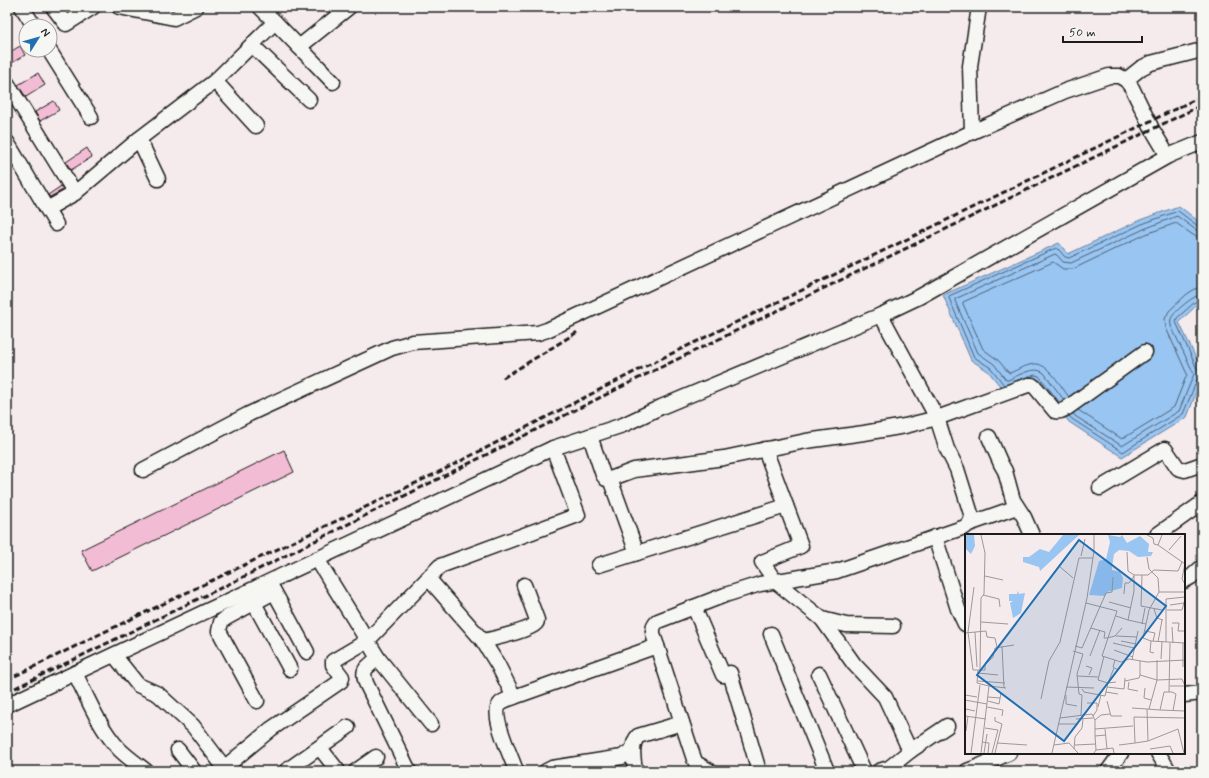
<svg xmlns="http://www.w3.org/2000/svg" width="1209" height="778" font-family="Mynerve,sans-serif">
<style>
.water{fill:#99c5f2;stroke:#67819c}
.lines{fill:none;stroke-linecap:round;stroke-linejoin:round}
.shore{stroke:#4e6072;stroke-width:1}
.building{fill:#f3bcd5;stroke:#1c1c1c}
.minor-casing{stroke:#1c1c1c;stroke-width:17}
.minor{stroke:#f6f6f2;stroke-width:14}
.rail{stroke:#1c1c1c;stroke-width:3;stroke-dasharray:6 3;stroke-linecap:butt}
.inset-road{fill:none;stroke:#9e9899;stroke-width:1}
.view{fill:#1f6fb2;fill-opacity:0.15;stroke:#1f6fb2;stroke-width:2}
.inset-edge{fill:none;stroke:#1c1c1c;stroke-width:2}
</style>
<rect width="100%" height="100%" fill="#f5eaec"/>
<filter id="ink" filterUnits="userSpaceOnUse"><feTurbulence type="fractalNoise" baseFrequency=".025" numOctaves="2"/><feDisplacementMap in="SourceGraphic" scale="8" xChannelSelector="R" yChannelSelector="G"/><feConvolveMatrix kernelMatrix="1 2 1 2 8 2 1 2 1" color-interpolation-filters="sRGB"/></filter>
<g filter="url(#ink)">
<path class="water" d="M1179,206L1202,224V302L1197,305L1179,322L1202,371V377L1187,417L1122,457L1069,422L1036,379L1004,391L988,371L971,360L943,295L1059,243L1068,254L1140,220Z"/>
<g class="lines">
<g class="shore">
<path d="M1202,299L1195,302L1177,318L1176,322L1197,369L1199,371H1202"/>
<path d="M1029,377L1035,375L1039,376L1060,403"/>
<path d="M1004,385L991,368L974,357L949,298V296L1056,248L1058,249L1065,257L1069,258L1142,224L1178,211L1198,226H1202"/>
<path d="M1069,397C1061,387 1048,362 1034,364C1026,365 1017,370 1010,373L1008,372L998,360L983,349L963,304V302L1053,262L1063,269H1073L1146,234L1176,223L1193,235L1202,238"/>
<path d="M1064,400L1044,373C1034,365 1018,376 1008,380H1006L994,364L978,353L955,301V299L1055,254L1057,255L1063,262L1071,263L1144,229L1177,216L1196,230L1202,232"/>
<path d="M1078,410L1122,439L1174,407L1187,374L1166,328L1165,319L1169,311L1187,294L1195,289L1202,288"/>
<path d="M1073,413L1075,416L1122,446L1179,411L1194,374L1171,326C1171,323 1170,322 1171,319C1173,312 1194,295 1202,294"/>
<path d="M1069,416L1072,419L1123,452L1183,414L1197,380L1199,378L1202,377"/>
</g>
</g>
<g class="building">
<path d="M20,46L25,55L7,66V54Z"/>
<path d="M38,73L45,85L26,97L18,85Z"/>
<path d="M54,101L59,110L40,121L35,112Z"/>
<path d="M87,148L92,157L71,170L66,162Z"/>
<path d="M61,186L63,190L50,197L48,195Z"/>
<path d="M284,450L294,472L92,571L81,550Z"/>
</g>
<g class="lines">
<defs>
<g id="minor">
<path d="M22,7L34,26"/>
<path d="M53,7L66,24L93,7"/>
<path d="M119,7L174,18L196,7"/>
<path d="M260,7L275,22L333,82"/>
<path d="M252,45L309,100"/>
<path d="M299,47L349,7"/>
<path d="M49,50L91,117"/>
<path d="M1126,80L1141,68L1151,63L1202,50"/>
<path d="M215,81L256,126"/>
<path d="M7,83L75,193"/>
<path d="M972,132L970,66L979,7"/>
<path d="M139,139L158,179"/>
<path d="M7,142L56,224"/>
<path d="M47,209L75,193L139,139L215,81L275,22"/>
<path d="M590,436L603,475L606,479H610L634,470L724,458L806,441L864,433L905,426L937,418L1028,385H1032L1036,388L1055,411C1060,413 1063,410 1067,408L1145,352"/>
<path d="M989,437L1001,464L1005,471L1013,500L1024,517L1032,535"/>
<path d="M765,449L801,546L762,562L775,581L822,619L846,625L893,626"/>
<path d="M143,470L249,414L392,348L413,342L538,333L547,330L972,132L1065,91L1109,76H1119L1126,80L1132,88L1152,129L1168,156"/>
<path d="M610,479L637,553"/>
<path d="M1100,488L1165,449L1178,468L1185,470L1202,464"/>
<path d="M969,524L1017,507"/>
<path d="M1157,535L1202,503"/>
<path d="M935,537L958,609L965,624"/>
<path d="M317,559L378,658L431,724"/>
<path d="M599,565L786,506"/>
<path d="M428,578L483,641L498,665L514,697"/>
<path d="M1184,581L1191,577L1202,567"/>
<path d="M270,584L307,652"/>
<path d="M254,603L290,669"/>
<path d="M694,607L723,675"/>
<path d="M822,619L854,664L885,697L910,751"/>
<path d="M771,634L827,771"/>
<path d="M483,641C492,639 532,630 536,623C537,622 537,621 537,620L524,585"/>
<path d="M114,655L138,685L158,694L193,726L227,771"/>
<path d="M378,658C367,668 361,668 366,683L409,771"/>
<path d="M75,673C88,699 99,727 119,749C127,757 137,764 146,771"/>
<path d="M730,673L759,771"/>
<path d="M819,674L864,771"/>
<path d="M1184,695L1202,693"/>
<path d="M257,701L219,631L221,622L226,618L274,592"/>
<path d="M7,705L553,448L623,425L661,407L881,315L919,297L1168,156L1202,142"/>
<path d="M320,748L338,771"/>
<path d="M178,750L194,771"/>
<path d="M1158,753L1169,771"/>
<path d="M224,768L271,729L341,681L342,677L333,665V661L367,641L440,566L578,515L553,448"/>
<path d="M286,771L348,727"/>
<path d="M356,771L376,757"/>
<path d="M516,771C512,757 490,715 500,704C503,700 510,699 514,697L657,646"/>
<path d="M546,771L552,768L622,757L633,749"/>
<path d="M635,771C634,759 630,745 638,736L682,723"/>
<path d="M710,771L696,763L694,759L657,646C654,636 649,629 658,621L725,595L760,584L837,571L965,527L972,520V517L957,469L947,449L937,418L881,315"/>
<path d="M879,771L889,768L910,751L947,726"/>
<path d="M967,771L975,768L1009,753"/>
<path d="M1108,771L1121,753"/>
</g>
</defs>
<use href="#minor" class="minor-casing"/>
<use href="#minor" class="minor"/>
<g class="rail">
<path d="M503,378L579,331"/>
<path d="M7,680L98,635L443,470L646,366L1202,96"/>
<path d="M7,692L237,580L651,372L1202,105"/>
</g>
</g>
</g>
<g transform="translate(965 534)">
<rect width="220" height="220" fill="#f5eaec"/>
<path d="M0,1H9L10,12L6,20L0,14ZM98,1H114L75,37L74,33L58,28V23H64L75,15L84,18ZM143,1L155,3L157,1L162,9L175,2L184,10L183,18H188L186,22L173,23L164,17L154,16L149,20L147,33V36L155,38L158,44L157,54L142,58L140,62L124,61L134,27L141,25L145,8ZM53,57L54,60L60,59L56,79L48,84L45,69L48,67H44V60H52Z" fill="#99c5f2"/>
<path class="inset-road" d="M182,1L188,4L189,10L193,11M197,1L193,11L220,30M204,16L216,2M162,18L163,37L169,41H183L189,36L213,37L217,28M116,22L120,5M182,23L184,35L193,44L194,58L184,76L178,104L186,107L220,109M220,29L217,45L220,50M94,32L108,44M169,41V57L163,86L181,90M177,41L176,72L197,76M20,42L38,46M9,53L3,98L8,136H20V131L28,123L30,114L49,111M194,58H220M159,60L160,49H164L169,42M18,61L34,65L35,73M144,68L166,74M121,69L152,77L137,122L156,128L164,125L182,128L220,126M205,71L219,69M189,75L192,84L198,86M202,76H217L220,65M151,82L163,86M16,88L43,90M207,89H214L213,97H220M177,90L180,74M207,93L208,109M126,94L140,98L139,104H142L150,102L157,94M180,97L190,99L188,107M10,98L12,133M0,99L21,97L22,103L30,104L32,113M151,102L172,103M156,107L171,110M186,107L185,118L189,119M193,108L197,86M201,108V65L220,63M148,109L169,114M37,112L39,154M110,112L117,114L141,59L147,58L148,43M149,116L168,123M108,117L118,120L112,140L114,160L117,161L116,181M125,122L135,96M139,122L133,146L143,149L149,134M196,125L197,108M150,126L148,133L153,136M167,126L173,97M175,127V141L192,146V126M121,132L127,134L124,141M218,133V109M13,136L12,149L24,152L16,219M15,136L16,64L19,60L20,19L16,1M13,139L33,141M112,142L133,143M13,147L40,149M160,147L174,144L175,141M164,148L163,155L173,157M24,152L41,154M205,152H220M101,153L129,154M142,153L159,155L160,144M180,154L179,164L186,166M117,155L119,158L140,162L143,149L151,148M141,158L153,160M204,158L205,109M0,161L12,163M101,161V170L112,172M23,163L35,164M76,165L84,127L95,108L114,24H128M0,166L22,170M23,167L34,170L36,159M142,167L146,182H157M122,169H132V176L128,182M22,173L38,176L37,182M133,173L136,161M167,174L182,175M184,175L192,146L217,145L220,152M195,176L220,177M208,177L211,160L207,158H199L195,176L182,175L183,207L213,195L219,219M0,180L1,175L10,177M0,182L21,185M30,183V187L37,190L30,219M95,184L127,180L130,186V195M111,185L128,184M130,186L136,181L145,180M93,190H111M20,194L33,196L27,219M140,195L142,215M1,197L3,182M130,202V195L168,192M183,207L170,209L169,183L220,184M17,208L24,209L23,219M32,209L62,211M89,211L104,209L113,219M110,211L131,210M154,211L170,209M109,215L110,203L117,194L118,185M185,215L205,212L208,219M131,216L130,202L141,201M6,219L15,151M19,219L22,200M87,219L122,64L129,17V1M129,219L131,216L148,214L149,219"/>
<path class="view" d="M114,6L201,72L99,207L12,141Z"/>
<rect width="220" height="220" class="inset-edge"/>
</g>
<rect width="1209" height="778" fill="none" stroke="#f6f6f2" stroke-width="24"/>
<rect x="12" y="12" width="1185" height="754" fill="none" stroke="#1c1c1c" stroke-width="1.5" filter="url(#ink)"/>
<g transform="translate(38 38) rotate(53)"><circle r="19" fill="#f6f6f2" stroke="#9f9f9c"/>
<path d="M0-3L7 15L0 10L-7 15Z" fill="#1f6fb2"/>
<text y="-6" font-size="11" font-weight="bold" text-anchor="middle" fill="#1c1c1c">N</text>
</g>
<path d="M1063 36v6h79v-6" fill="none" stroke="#1c1c1c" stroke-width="2"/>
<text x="1069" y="36" font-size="12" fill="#1c1c1c" stroke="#f6f6f2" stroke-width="3" paint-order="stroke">50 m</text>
</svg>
